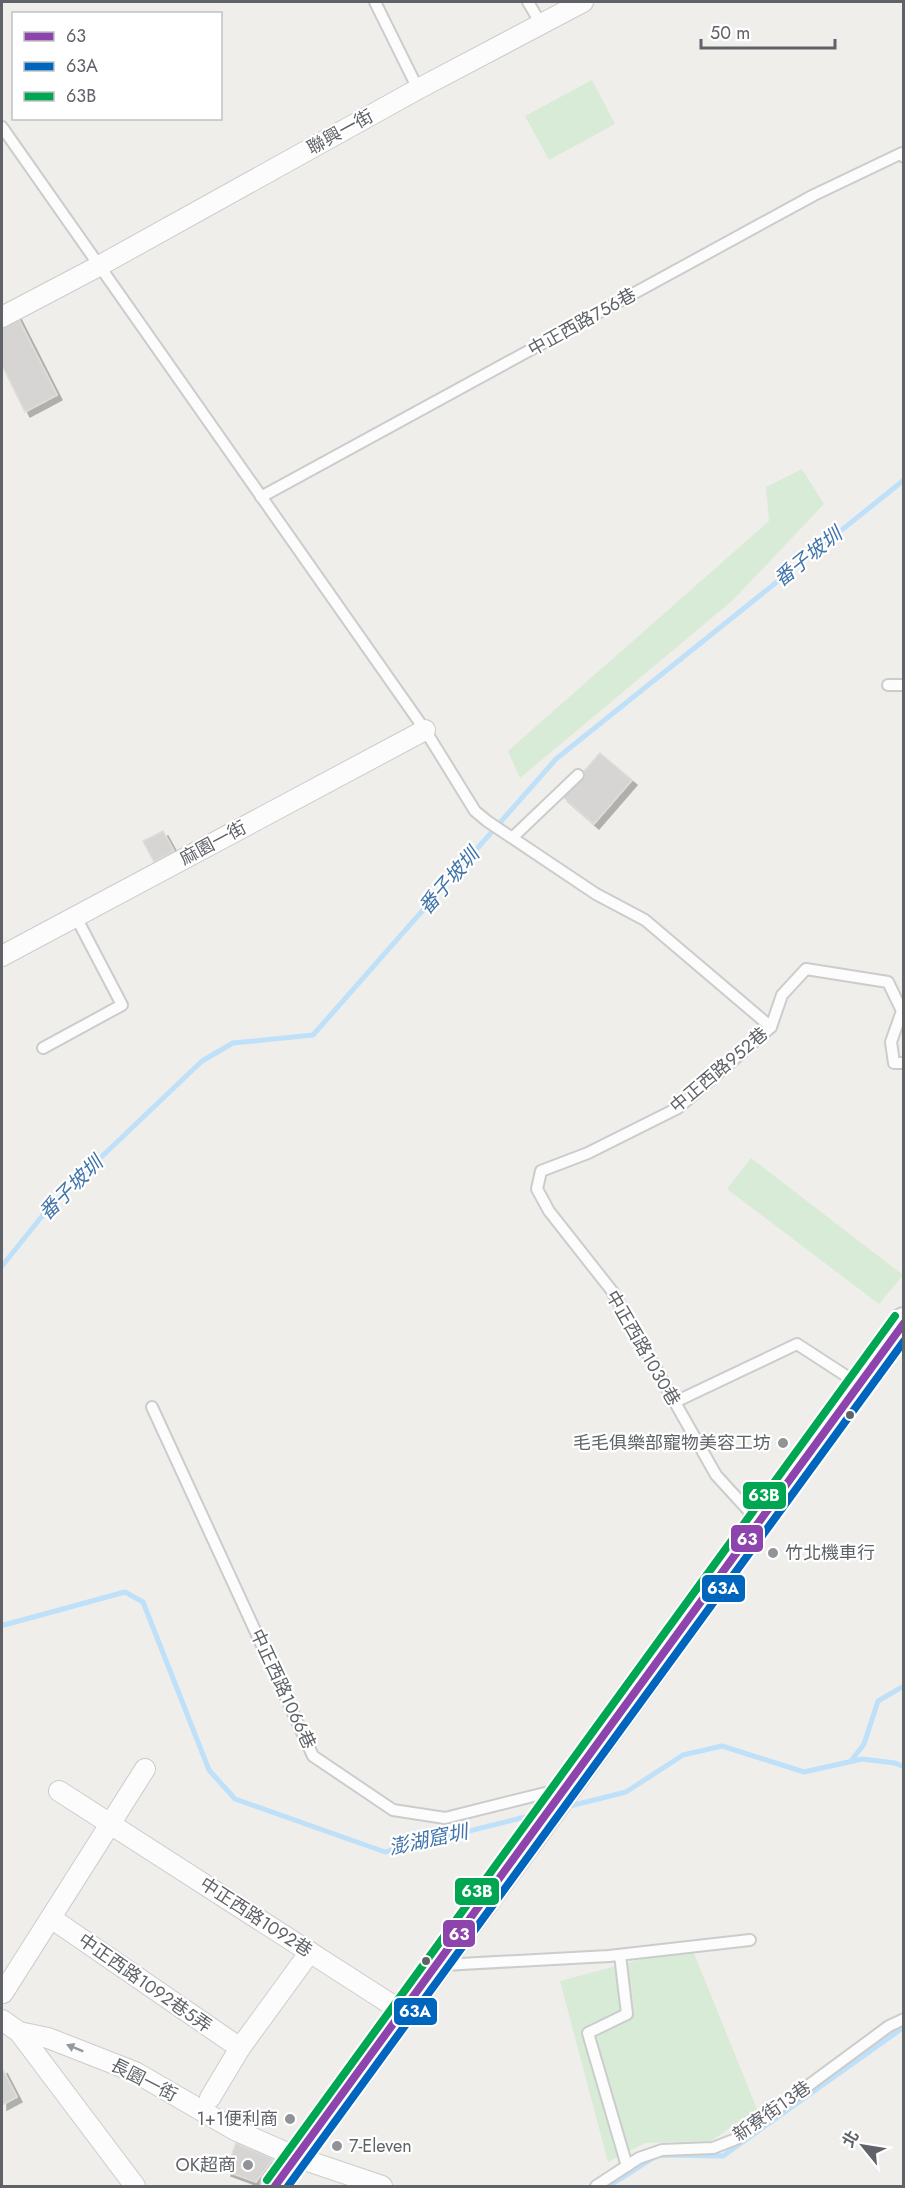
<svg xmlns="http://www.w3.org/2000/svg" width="905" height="2188" font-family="Jost,'Noto Sans TC',sans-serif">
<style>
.green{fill:#d8ebd6}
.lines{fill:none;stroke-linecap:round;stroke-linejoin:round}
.stream{stroke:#bfe0f9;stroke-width:5}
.building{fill:#d6d5d3;stroke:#deddd9;stroke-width:1.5;filter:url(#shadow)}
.service-casing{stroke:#cbcccc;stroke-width:14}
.minor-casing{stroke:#cbcccc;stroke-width:22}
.secondary-casing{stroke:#cacacb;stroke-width:32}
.service{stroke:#fdfcfc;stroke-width:10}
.minor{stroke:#fdfcfc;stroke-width:20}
.secondary{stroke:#fdfcfc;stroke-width:28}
.bus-1-casing{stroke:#fff;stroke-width:12}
.bus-2-casing{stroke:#fff;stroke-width:12}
.bus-3-casing{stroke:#fff;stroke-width:12}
.bus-1{stroke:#8e44ad;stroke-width:8}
.bus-2{stroke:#0065bd;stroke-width:8}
.bus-3{stroke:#00a651;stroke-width:8}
.oneway{fill:#96999c}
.bus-dot{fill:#5f6368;stroke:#fff;stroke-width:2}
.poi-dot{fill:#919496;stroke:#fff;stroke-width:2}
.labels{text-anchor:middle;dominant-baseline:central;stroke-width:4.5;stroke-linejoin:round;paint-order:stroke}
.street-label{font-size:18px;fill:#5f6368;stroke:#fff}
.poi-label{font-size:18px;fill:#5f6368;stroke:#fff;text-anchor:end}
.water-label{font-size:20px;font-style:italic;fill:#4174aa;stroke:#fff}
.line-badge{stroke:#fff;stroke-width:2}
.badge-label{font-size:16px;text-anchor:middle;font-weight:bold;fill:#fff}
</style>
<defs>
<filter id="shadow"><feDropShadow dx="5" dy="5" stdDeviation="0" flood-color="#0004"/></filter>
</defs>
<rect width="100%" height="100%" fill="#efeeea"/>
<g class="green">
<path d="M592,80L615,124L549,160L525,116Z"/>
<path d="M802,469L824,504L733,600L520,778L508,751L769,521L766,487Z"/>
<path d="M751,1158L903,1275L879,1304L727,1189Z"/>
<path d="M691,1946L757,2109L711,2141L645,2143L608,2162L560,1981Z"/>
</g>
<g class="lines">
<g class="stream">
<path d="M2,1266L51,1205L202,1061L233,1043L313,1035L556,759L904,480"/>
<path d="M2,1624L4,1625L125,1592L143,1602L209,1770L235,1799L385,1852L533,1815"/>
<path d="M851,1761L864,1744L878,1701L904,1686"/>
<path d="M566,1807L626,1792L683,1755L722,1746L804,1772L862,1759L895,1763L904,1767"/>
<path d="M609,2186L658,2155L723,2156L904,2027"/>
</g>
</g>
<g class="building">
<path d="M16,314L57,395L25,412L2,365V322Z"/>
<path d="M600,753L632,780L594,824L562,796Z"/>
<path d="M163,831L174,851L154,862L143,841Z"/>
<path d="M2,2068L17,2097L2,2105Z"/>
<path d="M236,2143L273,2159L256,2182L226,2171Z"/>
</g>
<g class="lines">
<defs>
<g id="service">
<path d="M375,2L418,89"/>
<path d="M528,2L541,24"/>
<path d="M2,127L425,730L475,811L487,821L596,894L645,920L771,1027"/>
<path d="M261,497L814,195L902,153L904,157"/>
<path d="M888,685H904"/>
<path d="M513,837L578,775"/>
<path d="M43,1048L122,1005L76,917"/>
<path d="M675,1402L797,1344L857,1383"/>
<path d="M152,1407L313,1756L393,1810L445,1818L557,1790"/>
<path d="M758,1521L716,1475L612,1291L549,1211L537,1189L541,1171L588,1153L678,1108L771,1027L782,995L806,969L888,982L902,1011L891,1042L894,1063H904"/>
<path d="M620,1955L627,2014L588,2033L627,2166"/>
<path d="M443,1965L609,1956L750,1940"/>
<path d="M596,2186L639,2158L662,2150L713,2148L736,2139L889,2026L904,2019"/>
</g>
<g id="minor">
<path d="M2,317L99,266L418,89L583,2"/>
<path d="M2,956L425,730"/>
<path d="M59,1791L403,2012"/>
<path d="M51,1918L240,2048"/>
<path d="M3,1993L145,1769"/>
<path d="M2,2020L19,2032L135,2186"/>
<path d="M19,2032L48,2038L135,2072L235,2130L296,2157L382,2186"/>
<path d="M210,2098L240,2048L310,1952"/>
</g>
<path id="secondary" d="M275,2186L536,1830L904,1322"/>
</defs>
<use href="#service" class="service-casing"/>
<use href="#minor" class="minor-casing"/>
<use href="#secondary" class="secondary-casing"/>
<use href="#service" class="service"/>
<use href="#minor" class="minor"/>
<use href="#secondary" class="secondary"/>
<defs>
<path id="bus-1" d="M275,2186L904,1323"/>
<path id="bus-2" d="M288,2186L904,1341"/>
<path id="bus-3" d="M267,2180L895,1316"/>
</defs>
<use href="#bus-1" class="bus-1-casing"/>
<use href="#bus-2" class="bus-2-casing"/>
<use href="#bus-3" class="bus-3-casing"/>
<use href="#bus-1" class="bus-1"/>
<use href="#bus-2" class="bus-2"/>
<use href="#bus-3" class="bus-3"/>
</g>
<defs><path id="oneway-solid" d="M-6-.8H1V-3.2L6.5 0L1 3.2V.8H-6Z" transform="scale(1.5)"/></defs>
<use class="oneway" href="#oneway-solid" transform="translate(75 2048) rotate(-158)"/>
<g class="bus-dot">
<circle cx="850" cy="1415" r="5"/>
<circle cx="426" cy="1961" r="5"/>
</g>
<g class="poi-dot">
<circle cx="783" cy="1443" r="6"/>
<circle cx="773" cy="1553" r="6"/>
<circle cx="290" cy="2119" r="6"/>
<circle cx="337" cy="2146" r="6"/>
<circle cx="248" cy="2165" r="6"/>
</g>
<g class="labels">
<g class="street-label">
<text transform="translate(340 132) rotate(-29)">聯興一街</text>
<text transform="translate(582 322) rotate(-29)">中正西路756巷</text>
<text transform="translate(213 843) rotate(-28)">麻園一街</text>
<text transform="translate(719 1070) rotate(-40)">中正西路952巷</text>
<text transform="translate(643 1348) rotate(60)">中正西路1030巷</text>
<text transform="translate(283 1689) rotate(65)">中正西路1066巷</text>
<text transform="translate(256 1917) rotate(33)">中正西路1092巷</text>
<text transform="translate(145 1983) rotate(35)">中正西路1092巷5弄</text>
<text transform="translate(144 2080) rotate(27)">長園一街</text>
<text transform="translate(772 2111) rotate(-35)">新寮街13巷</text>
</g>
<g class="poi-label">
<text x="771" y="1443">毛毛俱樂部寵物美容工坊</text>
<text x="785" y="1553" text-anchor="start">竹北機車行</text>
<text x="278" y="2119">1+1便利商</text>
<text x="349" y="2146" text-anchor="start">7-Eleven</text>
<text x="236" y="2165">OK超商</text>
</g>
<g class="water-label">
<text transform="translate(808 557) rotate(-39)">番子坡圳</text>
<text transform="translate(449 881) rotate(-49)">番子坡圳</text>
<text transform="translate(71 1188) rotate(-45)">番子坡圳</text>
<text transform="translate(428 1840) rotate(-12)">澎湖窟圳</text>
</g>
</g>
<g class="line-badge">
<rect x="742" y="1481" width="45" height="29" rx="6" fill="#00a651"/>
<rect x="730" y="1524" width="34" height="29" rx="6" fill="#8e44ad"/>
<rect x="701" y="1574" width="45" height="29" rx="6" fill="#0065bd"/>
<rect x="454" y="1877" width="46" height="29" rx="6" fill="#00a651"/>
<rect x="442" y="1919" width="34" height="29" rx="6" fill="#8e44ad"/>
<rect x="393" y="1997" width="45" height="29" rx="6" fill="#0065bd"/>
</g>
<g class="badge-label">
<text x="764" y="1501">63B</text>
<text x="747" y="1545">63</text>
<text x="723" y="1594">63A</text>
<text x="477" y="1897">63B</text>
<text x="459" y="1940">63</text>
<text x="415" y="2017">63A</text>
</g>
<rect width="905" height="2188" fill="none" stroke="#5f6368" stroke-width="6"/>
<rect x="12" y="12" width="210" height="108" fill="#ffffff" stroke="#bfc1c3" stroke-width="1.5"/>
<rect x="24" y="32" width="30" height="9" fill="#8e44ad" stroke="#bfc1c3" stroke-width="1.5"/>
<text x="66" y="42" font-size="18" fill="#5f6368">63</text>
<rect x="24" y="62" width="30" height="9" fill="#0065bd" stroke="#bfc1c3" stroke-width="1.5"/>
<text x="66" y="72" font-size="18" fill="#5f6368">63A</text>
<rect x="24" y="92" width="30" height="9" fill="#00a651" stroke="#bfc1c3" stroke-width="1.5"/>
<text x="66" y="102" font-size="18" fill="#5f6368">63B</text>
<g transform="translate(863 2146) rotate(300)" stroke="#ffffff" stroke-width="4.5" paint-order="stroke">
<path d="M0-4.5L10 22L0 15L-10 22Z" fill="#5f6368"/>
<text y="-9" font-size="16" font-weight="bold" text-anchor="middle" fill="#5f6368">北</text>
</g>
<path d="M701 39v9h134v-9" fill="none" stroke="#5f6368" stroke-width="3"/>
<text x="710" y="39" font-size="18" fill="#5f6368" stroke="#ffffff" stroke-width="4.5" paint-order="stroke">50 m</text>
</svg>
